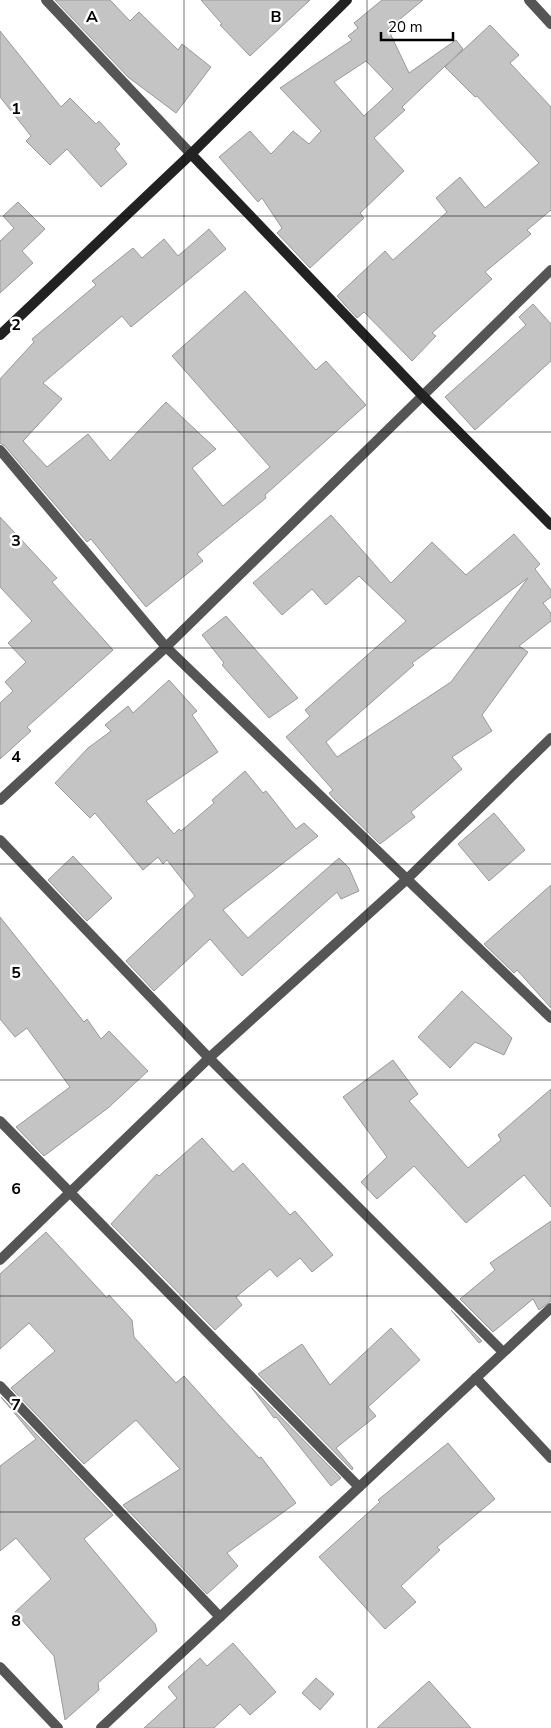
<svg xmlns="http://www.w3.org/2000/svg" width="551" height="1728" font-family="'Nunito Sans',sans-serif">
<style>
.building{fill:#c4c4c4;stroke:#999;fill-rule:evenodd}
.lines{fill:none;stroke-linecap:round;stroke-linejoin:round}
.street{stroke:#555;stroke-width:10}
.secondary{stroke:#222;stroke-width:10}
.grid{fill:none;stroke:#000;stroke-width:1;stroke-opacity:0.55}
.grid-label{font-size:16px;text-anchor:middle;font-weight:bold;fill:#000;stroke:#fff;stroke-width:5;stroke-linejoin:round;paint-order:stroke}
</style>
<rect width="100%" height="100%" fill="#fff"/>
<g class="building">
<path d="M55,0H110L130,21L139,12L178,50L182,44L211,67L176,113L128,77Z"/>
<path d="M201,0H310L250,56L220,25L222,24Z"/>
<path d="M382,0H423L388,29L409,73L456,40L463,49L402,107L405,110L374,138L404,171L360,213L364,218L310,268L277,233L282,228L262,198L258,202L219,157L250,131L271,154L293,131L309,144L321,131L280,88L352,40L348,36L358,28L354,23ZM366,61L393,89L364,116L334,82Z"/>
<path d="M490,25L519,55L510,63L551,107V210L527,230L531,234L485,272L492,279L432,333L436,336L412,361L364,312L357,318L337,296L385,251L393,260L447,212L436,198L460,177L485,208L539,163L477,96L475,97L445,67Z"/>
<path d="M0,31L61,107L70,98L96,124L99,121L120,144L115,149L127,164L101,187L67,149L50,165L26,141L31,136L0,97Z"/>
<path d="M18,202L45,229L22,251L33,263L0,293V241L14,228L3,216Z"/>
<path d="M209,229L226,249L131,327L122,316L43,383L62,399L23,441L47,467L88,434L110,461L166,402L216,449L192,468L223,506L270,467L172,356L245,291L316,370L326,361L366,405L265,495L266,498L197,554L203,561L146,607L91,539L87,542L5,446L0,443V379L34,342L32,339L96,285L92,281L133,248L142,258L164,239L178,256Z"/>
<path d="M533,304L551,324V361L475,430L445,397L526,325L519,317Z"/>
<path d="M331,515L391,583L432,542L466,575L514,534L540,564L535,569L551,590V597L543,603L551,613V621L519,646L528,652L482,715L492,731L452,757L462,769L411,812L415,817L380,844L335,800L329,793L333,790L286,737L310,716L305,710L406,621L359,576L326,605L312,589L282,615L253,583ZM528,578L451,682L337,757L326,742L414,665L412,663Z"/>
<path d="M0,517L57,578L52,582L113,650L27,727L31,731L0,759V703L13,691L5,682L26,662L8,643L32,621L0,587Z"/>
<path d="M226,616L298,698L269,718L222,665L224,663L202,635Z"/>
<path d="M169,680L197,711L192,715L218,752L146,801L174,834L179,829L181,831L214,803L212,800L245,771L263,793L266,791L296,829L304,823L318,836L223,910L248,938L339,858L349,868L359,891L341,899L337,892L242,976L210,939L154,991L126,961L195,896L167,860L163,864L158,857L143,870L95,813L90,818L55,783L88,748L111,731L105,725L128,706L133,713Z"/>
<path d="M494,813L525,850L489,881L458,844Z"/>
<path d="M73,856L112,898L87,921L48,880Z"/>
<path d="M551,885V1008L517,970L514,973L484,944Z"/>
<path d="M0,917L84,1022L87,1019L101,1039L109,1031L148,1071L108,1108L44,1156L16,1127L70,1087L27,1028L15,1037L0,1019Z"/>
<path d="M462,991L512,1038L504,1055L475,1042L450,1068L418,1037Z"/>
<path d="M393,1060L418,1094L409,1101L468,1168L501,1140L498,1135L551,1089V1207L524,1175L466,1223L414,1166L377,1199L361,1182L387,1157L343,1097Z"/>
<path d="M202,1138L233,1172L243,1163L290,1215L295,1211L333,1255L312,1272L300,1258L277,1277L270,1269L236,1297L242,1305L215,1330L111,1224L157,1174L159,1176Z"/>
<path d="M551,1221V1301L539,1310L533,1299L493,1332L460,1299L495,1270L490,1263Z"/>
<path d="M46,1232L107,1298L109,1295L132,1320L134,1337L176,1383L184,1376L219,1415L259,1458L261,1457L296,1503L227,1553L238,1566L207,1594L123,1505L180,1469L136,1420L84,1464L11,1388L55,1351L29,1323L0,1349V1274Z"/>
<path d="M451,1310L482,1341L479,1343Z"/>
<path d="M391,1328L420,1360L368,1407L376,1416L336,1448L353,1468L352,1470L258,1374L302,1344L330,1385Z"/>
<path d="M251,1387L341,1478L331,1486L276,1417L274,1418Z"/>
<path d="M1,1397L113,1515L84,1539L155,1624L157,1631L98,1683L99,1690L65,1720L54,1656L15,1612L51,1579L16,1538L0,1551V1466L36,1439Z"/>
<path d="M448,1443L495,1499L437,1547L440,1550L401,1586L416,1602L385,1629L319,1557L380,1502L378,1500Z"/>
<path d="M233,1643L276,1692L250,1715L240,1704L214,1728H144L177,1698L168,1687L200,1658L207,1666Z"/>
<path d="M316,1678L334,1694L320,1710L302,1693Z"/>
<path d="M429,1681L471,1728H377Z"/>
</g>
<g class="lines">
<g class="street">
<path d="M46,0L191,154"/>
<path d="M529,0L551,24"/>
<path d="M0,450L166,647L551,1018"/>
<path d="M0,800L166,647L551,270"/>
<path d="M0,840L209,1058L503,1352"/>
<path d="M0,1121L359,1487"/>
<path d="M0,1260L209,1058L406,880L551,738"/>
<path d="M476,1378L551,1458"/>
<path d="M0,1386L220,1617"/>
<path d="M0,1667L58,1728"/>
<path d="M101,1728L551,1308"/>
</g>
<g class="secondary">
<path d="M191,154L422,395L551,525"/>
<path d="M0,335L191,154L347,0"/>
</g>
</g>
<path class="grid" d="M184,0V1728M367,0V1728M0,216H551M0,432H551M0,648H551M0,864H551M0,1080H551M0,1296H551M0,1512H551"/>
<g class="grid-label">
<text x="92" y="22">A</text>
<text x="276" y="22">B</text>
<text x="16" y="114">1</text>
<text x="16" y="330">2</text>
<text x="16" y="546">3</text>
<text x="16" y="762">4</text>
<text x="16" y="978">5</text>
<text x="16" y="1194">6</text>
<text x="16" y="1410">7</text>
<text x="16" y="1626">8</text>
</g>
<path d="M381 32v8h72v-8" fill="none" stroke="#000000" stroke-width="2.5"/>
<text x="388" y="32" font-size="15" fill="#000000" stroke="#ffffff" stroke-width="4" paint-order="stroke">20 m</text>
</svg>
